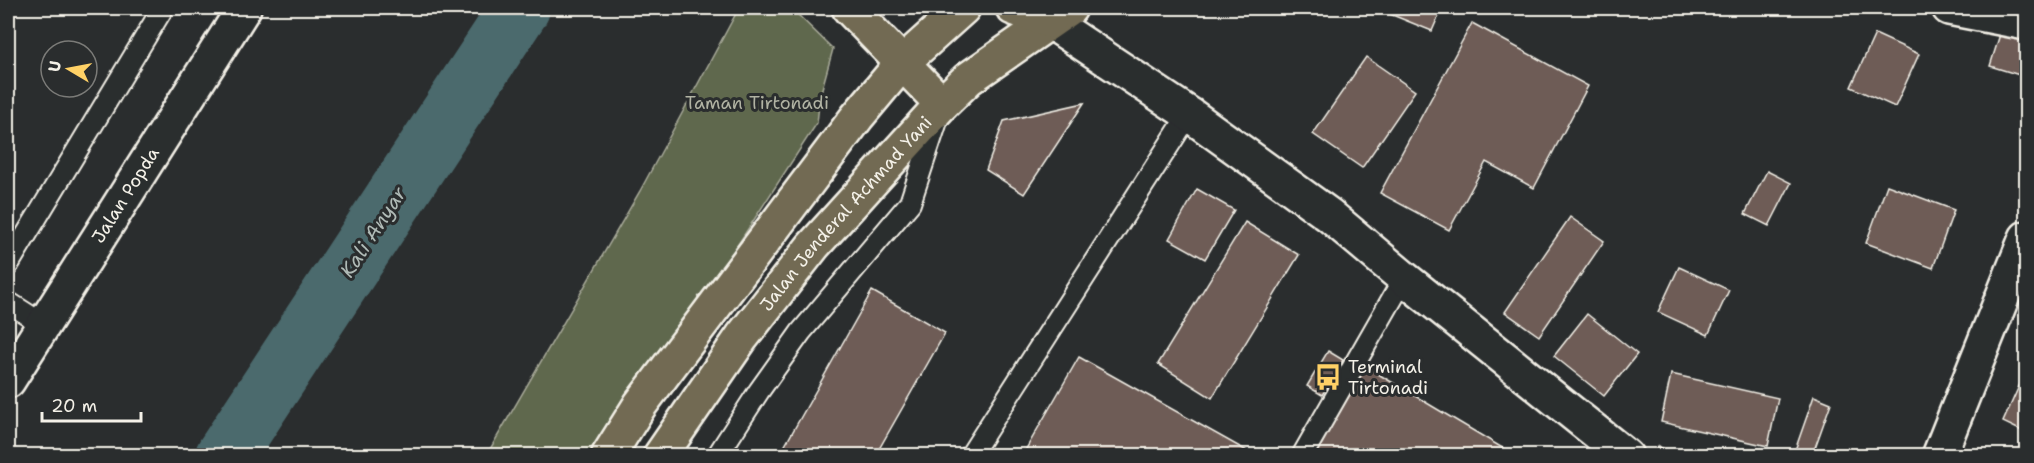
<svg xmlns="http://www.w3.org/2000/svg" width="2034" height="463" font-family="'Shantell Sans',sans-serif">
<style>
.green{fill:#5f674e;stroke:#aaac9b;stroke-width:1.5}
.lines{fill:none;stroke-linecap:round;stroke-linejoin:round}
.river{stroke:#4b6a6d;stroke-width:60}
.building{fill:#6e5c57;stroke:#f4f1e8;stroke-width:1.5}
.lane-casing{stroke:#f4f1e8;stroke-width:24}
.street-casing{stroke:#f4f1e8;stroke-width:38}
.secondary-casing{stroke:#f4f1e8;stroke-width:38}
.primary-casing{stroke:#f4f1e8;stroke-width:38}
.highway-casing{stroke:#f4f1e8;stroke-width:38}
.path{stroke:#f4f1e8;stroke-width:4;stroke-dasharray:6 4.5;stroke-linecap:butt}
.lane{stroke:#2a2d2e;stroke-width:20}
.street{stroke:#2a2d2e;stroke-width:33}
.secondary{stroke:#2a2d2e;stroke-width:33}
.primary{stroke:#726b52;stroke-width:33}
.highway{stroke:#726b52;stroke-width:33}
.labels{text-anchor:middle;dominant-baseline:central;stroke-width:6;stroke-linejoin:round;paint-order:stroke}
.park-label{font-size:18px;fill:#b1b3a3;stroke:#2a2d2e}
.street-label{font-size:18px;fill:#f4f1e8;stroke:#2a2d2e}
.poi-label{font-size:18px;fill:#f4f1e8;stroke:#2a2d2e;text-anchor:start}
.water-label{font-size:20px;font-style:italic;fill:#b0bbb7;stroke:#2a2d2e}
</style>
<rect width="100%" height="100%" fill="#2a2d2e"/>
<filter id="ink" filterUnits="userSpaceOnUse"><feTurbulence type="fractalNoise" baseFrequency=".0167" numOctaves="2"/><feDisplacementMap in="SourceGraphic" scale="12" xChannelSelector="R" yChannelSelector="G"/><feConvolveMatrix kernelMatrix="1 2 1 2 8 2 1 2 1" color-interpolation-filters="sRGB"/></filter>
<g filter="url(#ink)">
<path class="green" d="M739,8H791L833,49L820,96L817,123L731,255L681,322L590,455L486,456L640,191Z"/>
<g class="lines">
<path class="river" d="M225,456L520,8"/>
</g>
<g class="building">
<path d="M1375,8H1442L1432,31Z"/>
<path d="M1472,23L1588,86L1534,188L1486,162L1449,230L1380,193Z"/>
<path d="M2002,28L2026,35V77L1990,66Z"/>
<path d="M1875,34L1919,54L1895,107L1851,87Z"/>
<path d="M1366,57L1415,91L1362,168L1313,134Z"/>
<path d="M1084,103L1024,194L986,170L1004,121Z"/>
<path d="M1767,171L1791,183L1769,226L1745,214Z"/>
<path d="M1887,185L1954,210L1933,268L1866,243Z"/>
<path d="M1197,189L1234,210L1205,259L1169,239Z"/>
<path d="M1570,217L1604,241L1539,336L1505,312Z"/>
<path d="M1245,222L1299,255L1212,398L1158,364Z"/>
<path d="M1679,267L1729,290L1708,335L1658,312Z"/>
<path d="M872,291L945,333L875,456H779Z"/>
<path d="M1587,314L1637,354L1604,396L1554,356Z"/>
<path d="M1328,351L1343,360L1322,395L1307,386Z"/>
<path d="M1079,357L1256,456H1022Z"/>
<path d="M1363,365L1516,456H1311Z"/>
<path d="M1671,374L1778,398L1768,446L1661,422Z"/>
<path d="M2020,384L2026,387V433L2003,422Z"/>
<path d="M1814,396L1831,403L1812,456H1793Z"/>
</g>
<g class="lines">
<defs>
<g id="lane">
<path d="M8,265L163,8"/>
<path d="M8,302L44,325"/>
<path d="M717,456L759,391L801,332L910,203L939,115"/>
<path d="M970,456L1189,114"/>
<path d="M1302,456L1404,278"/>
</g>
<path id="street" d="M1949,8L2026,23"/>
<g id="secondary">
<path d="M1049,21L1189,114L1329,215L1404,278L1626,456"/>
<path id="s1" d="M8,381L244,8"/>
<path d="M1939,456L2026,238"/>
</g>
<g id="primary">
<path d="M608,456L640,405L857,117L903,62L963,8"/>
<path id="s2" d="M660,456L742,337L813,246L942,104L968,79L1070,8"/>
</g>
<g id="highway">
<path d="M849,8L942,104"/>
<path d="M1013,8L1049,21"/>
</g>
</defs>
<use href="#lane" class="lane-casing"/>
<use href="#street" class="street-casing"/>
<use href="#secondary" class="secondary-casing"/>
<use href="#primary" class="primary-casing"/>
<use href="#highway" class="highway-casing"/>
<path class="path" d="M1657,446L1670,456"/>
<use href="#lane" class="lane"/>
<use href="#street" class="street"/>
<use href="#secondary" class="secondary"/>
<use href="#primary" class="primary"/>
<use href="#highway" class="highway"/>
</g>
</g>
<defs>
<symbol id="bus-bare" viewBox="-9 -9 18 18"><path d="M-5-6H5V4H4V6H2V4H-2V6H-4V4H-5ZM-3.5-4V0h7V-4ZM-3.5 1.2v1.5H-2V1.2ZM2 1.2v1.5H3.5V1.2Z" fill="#ffd166" stroke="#2a2d2e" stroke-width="2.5" paint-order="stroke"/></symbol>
</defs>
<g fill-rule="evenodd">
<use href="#bus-bare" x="1309" y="358" width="38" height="38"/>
</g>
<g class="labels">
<g class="park-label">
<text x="757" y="103">Taman Tirtonadi</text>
</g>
<g class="street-label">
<text stroke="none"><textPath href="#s1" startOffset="220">Jalan Popda</textPath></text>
<text stroke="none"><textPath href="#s2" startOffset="306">Jalan Jenderal Achmad Yani</textPath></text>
</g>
<g class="poi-label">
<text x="1348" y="367">Terminal<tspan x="1348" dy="21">Tirtonadi</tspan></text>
</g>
<g class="water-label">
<text transform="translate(373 232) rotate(-57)">Kali Anyar</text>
</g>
</g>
<rect width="2034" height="463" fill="none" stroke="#2a2d2e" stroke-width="30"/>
<rect x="15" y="15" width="2004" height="433" fill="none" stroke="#f4f1e8" stroke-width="2" filter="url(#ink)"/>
<g transform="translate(69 69) rotate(280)"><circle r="28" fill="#2a2d2e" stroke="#7b7b78" stroke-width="1.5"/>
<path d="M0-4.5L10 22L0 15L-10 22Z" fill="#ffd166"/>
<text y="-9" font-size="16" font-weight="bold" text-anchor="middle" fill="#f4f1e8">U</text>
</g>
<path d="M42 412v9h99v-9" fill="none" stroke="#f4f1e8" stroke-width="3"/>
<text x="51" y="412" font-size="18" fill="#f4f1e8" stroke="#2a2d2e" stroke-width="4.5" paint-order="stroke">20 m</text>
</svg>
